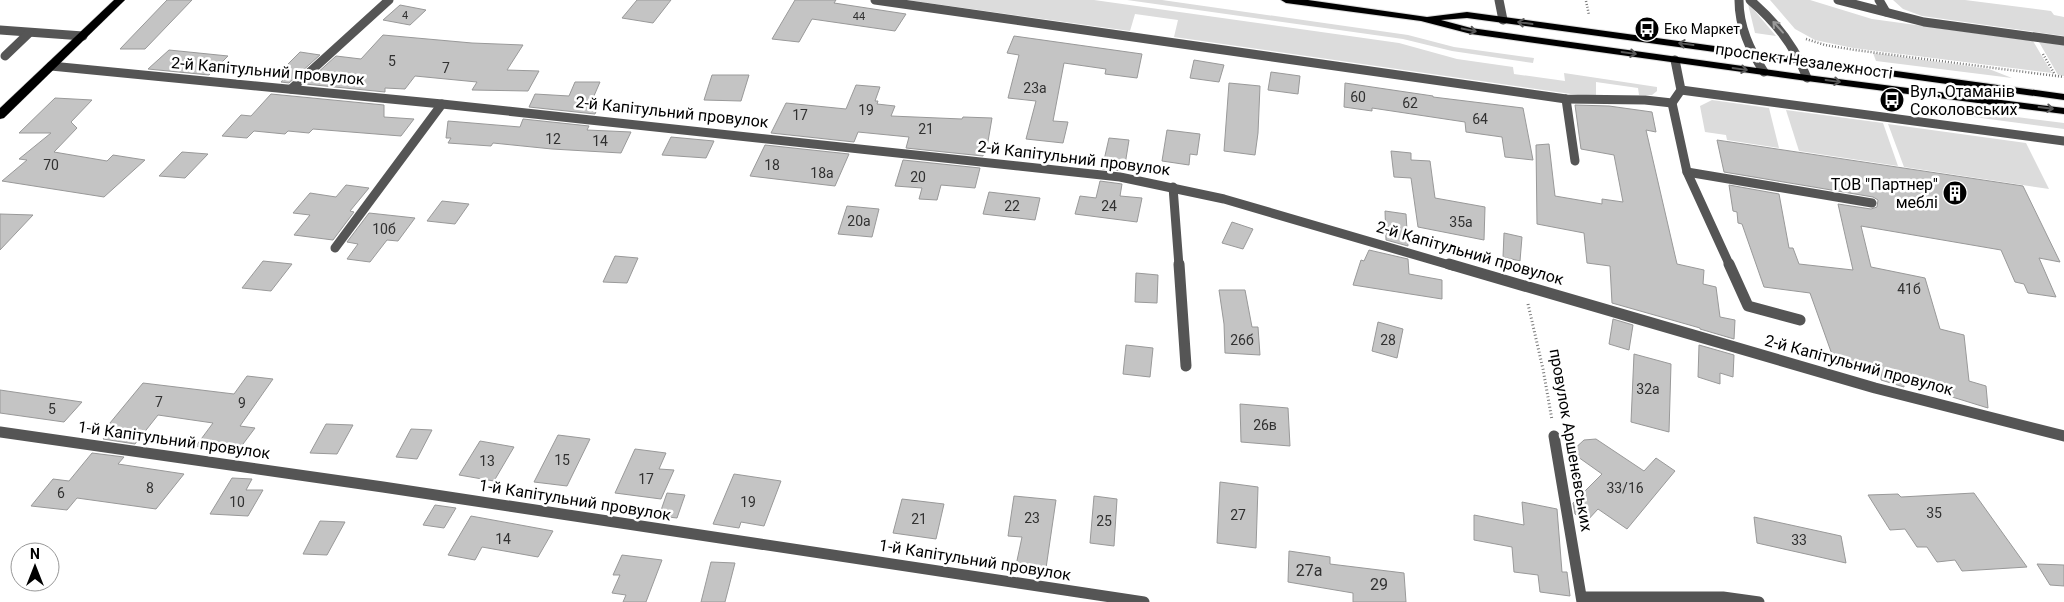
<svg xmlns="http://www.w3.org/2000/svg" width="2064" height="602" font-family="Roboto,sans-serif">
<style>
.green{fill:#dcdcdc}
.building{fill:#c4c4c4;stroke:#999}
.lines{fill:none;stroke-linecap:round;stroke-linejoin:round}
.primary-casing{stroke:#dbdbdb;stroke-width:2}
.trunk-casing{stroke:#dbdbdb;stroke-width:1}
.path-far1{stroke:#777;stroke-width:2.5;stroke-dasharray:1 2;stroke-linecap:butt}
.path{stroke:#777;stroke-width:3;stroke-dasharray:1 2.5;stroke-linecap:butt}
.service-far1{stroke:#555;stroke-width:9}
.service{stroke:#555;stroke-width:11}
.minor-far1{stroke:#555;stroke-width:9}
.minor{stroke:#555;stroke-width:11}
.tertiary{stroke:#555;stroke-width:9}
.primary{fill:#000;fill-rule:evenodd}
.trunk{fill:#000;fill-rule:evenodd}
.oneway{stroke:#595959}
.oneway2{stroke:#999}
.labels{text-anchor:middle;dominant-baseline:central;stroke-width:5;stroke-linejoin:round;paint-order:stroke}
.far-number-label{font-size:11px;fill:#313131}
.far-poi-label{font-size:14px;fill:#000;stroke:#fff;text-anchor:start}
.number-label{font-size:14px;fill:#313131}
.street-label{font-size:16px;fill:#000;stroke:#fff}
.poi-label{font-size:16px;fill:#000;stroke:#fff;text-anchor:start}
.near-number-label{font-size:16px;fill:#313131}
</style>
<rect width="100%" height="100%" fill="#fff"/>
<g class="green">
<path d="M907,0H1094L1399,43L1457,59L1513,67L1514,74L1565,81L1564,73L1657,87V91L1652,95H1639L1638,88L1596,82V95L1585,96L1174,37L1178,20L1135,14L1130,31Z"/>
<path d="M1127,0H1162L1408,35L1454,47L1534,58L1533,63L1452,51L1403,39Z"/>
<path d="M1770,0H1810L1872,19L2033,41L2052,73L1853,48L1815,40L1795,29Z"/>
<path d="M1893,0H1965L2051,11L2054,15L2064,17V36L1922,16L1903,9Z"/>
<path d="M1748,4H1749L1776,36L1755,33Z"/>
<path d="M2039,42L2064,45V76L2058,75Z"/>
<path d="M1873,53L1989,69L2012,78L1876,61Z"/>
<path d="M1712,100L1769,108L1779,148L1727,140L1726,135L1705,132L1700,106Z"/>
<path d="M1786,110L1883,123L1898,166L1799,151Z"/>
<path d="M1963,110L2064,123V129L1966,116Z"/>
<path d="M1888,124L2026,143L2049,189L1904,167Z"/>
</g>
<g class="building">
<path d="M167,0H192L145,49H120Z"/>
<path d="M637,0H671L653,23L622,18Z"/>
<path d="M795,0H836L834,3L906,14L895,31L812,19L799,42L772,39Z"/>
<path d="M400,5L426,10L410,25L383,20Z"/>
<path d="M383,35L472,43L523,45L507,70L539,71L528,91L472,90L477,82L415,76L405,89L385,88V92L305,84L336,56L361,59Z"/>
<path d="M1014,36L1142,54L1137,78L1105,74L1106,69L1064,63L1053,121L1068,122L1063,143L1026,139L1036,101L1008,98L1019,55L1007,53Z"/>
<path d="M169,50L228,56L209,75L148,69Z"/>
<path d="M300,52L320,55L289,83L281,82L290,72L281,71Z"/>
<path d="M1194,60L1224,65L1219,82L1190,78Z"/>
<path d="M1271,72L1300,76L1298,94L1268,90Z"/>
<path d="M712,75H749L741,101L704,100Z"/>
<path d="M575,82H600L590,105H599L595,114L529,107L535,94L569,96Z"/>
<path d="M1229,83L1260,86L1258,133L1255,155L1224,151Z"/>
<path d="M1345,83L1433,96V97L1523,108L1533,160L1505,157L1502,137L1466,132L1465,122L1372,108V111L1344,107Z"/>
<path d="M856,85L880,87L875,101H878L877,104L895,106L891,116L962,119L963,117L992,118L986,153H984L983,156L906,148L909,137L858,132L854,142L771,133L786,103L846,109Z"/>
<path d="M271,94L384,105V117L414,119L401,136L313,129L309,133L288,131L285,134L254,131L247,138L222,136L241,115L251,116Z"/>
<path d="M55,98L92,100L71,122L77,128L54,152L107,161L113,155L145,160L104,197L2,181L27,160L19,159L51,133H19Z"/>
<path d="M1575,105L1609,106L1652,112L1656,132L1646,130L1677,264L1704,270L1703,284L1716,287L1720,317L1735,320L1734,339L1700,329V328L1612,303L1610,266L1587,263L1584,233L1537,224L1536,145L1549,144L1555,196L1602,204V199L1623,202L1614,155L1581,149Z"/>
<path d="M523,119L589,126L587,130L631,132L621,153L552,149L493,143L491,146L448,143L451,138H446L448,121L520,127Z"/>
<path d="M1167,130L1200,134L1197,155L1190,154L1189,165L1162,161Z"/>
<path d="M671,137L714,141L706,158L662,155Z"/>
<path d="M1109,138L1129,140L1124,171L1102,169Z"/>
<path d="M1717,140L2023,186L2060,262L2039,258L2056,297L2028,293L2024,284L2015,282L2001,250L1861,226L1871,267L1925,278L1940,329L1964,335L1969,381L1986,386L1988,408L1949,396V389L1904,376V387L1881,380V366L1834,360L1810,293L1764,287L1742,224L1738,223L1737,212L1733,211L1729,185L1779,194L1789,248H1793L1799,264L1853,270L1838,204L1871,209L1877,207L1878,200L1873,197L1724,172Z"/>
<path d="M765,145L849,154L835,186L750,176Z"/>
<path d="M1391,151L1411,153V160L1430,161L1435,198L1485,207L1484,240L1418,227L1411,178L1394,177Z"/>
<path d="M182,152L208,154L185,178L159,176Z"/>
<path d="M903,160L980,168L975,188L941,185L937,200L919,199L922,188L895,186Z"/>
<path d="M1100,181L1122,184L1120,196L1142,198L1137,222L1075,214L1080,196L1096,198Z"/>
<path d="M346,185L369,188L350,211L354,212L333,240L294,235L310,215L293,213L310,193L336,197Z"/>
<path d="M989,192L1040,198L1035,220L983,214Z"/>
<path d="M442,201L469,204L455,224L427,221Z"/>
<path d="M847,206L879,209L872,237L838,234Z"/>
<path d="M1385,211L1406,214L1408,246L1386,240Z"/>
<path d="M369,213L415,218L398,241L387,240L370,262L347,259L358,244L347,242Z"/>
<path d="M0,214L33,215L0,250Z"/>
<path d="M1232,222L1253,229L1243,249L1222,243Z"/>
<path d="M1504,233L1522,237L1520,261L1503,257Z"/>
<path d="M1369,250L1408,259L1409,274L1442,280V299L1353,285L1361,260L1364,261Z"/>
<path d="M615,256L638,258L627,283L603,282Z"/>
<path d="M263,261L292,264L271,291L242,288Z"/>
<path d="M1136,273L1158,275L1157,303L1135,302Z"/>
<path d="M1219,290H1245L1252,327H1258L1260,355L1225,353L1224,324Z"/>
<path d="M1613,319L1633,325L1629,350L1609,344Z"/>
<path d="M1378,322L1403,329L1397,358L1372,351Z"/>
<path d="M1126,345L1153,348L1150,377L1123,374Z"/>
<path d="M1699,345L1734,355L1733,377L1720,373V384L1698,377Z"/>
<path d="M1634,354L1671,364L1669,432L1631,422Z"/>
<path d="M247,376L273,379L240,426L255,428L237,452L196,446L213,423L158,415L135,444L103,439L111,429H105L143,383L234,394Z"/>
<path d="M0,390L82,402L64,422L0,413Z"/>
<path d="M1240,404L1288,408L1290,446L1241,442Z"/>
<path d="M326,424L353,425L337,454L310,453Z"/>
<path d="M411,429L432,430L417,459L396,457Z"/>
<path d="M558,435L590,439L567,486L534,482Z"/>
<path d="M1596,439L1644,471L1656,458L1675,471L1627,529L1598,509L1586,522L1575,514L1573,503L1602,474L1571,452L1584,440Z"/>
<path d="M480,441L514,447L494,481L459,475Z"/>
<path d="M635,449L666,453L659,469L674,470L661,499L615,493Z"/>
<path d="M92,453L124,457L118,464L184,474L156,509L77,498L67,510L31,506L53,479L69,481Z"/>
<path d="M734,474L781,481L764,526L741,522L739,528L713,524Z"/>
<path d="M232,478L252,479L246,490H263L248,516L210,514Z"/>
<path d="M1220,482L1258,487L1256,548L1217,543Z"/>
<path d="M667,493L685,495L677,518L659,516Z"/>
<path d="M1974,493L2027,567L1962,571L1955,560L1937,562L1927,547H1917L1905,529L1890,530L1868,495L1898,494L1901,497Z"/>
<path d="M1014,496L1056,500L1045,575L1015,570L1022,537L1008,536Z"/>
<path d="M1094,496L1117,499L1114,546L1090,543Z"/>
<path d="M902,499L944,504L936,539L893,533Z"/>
<path d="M1522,502L1557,509L1562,572H1567L1570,596L1540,592L1538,575L1514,572L1512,547L1474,540V515L1524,525Z"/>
<path d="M435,505L456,508L444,528L423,525Z"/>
<path d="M471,516L553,531L538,557L482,547L475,560L448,555Z"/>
<path d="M1754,517L1841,536L1846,563L1757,543Z"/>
<path d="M320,521L345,522L327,555L303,554Z"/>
<path d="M1289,551L1330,557V564L1404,573L1406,602H1353V593L1288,582Z"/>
<path d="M622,555L662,560L646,602H623L626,595L612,593L620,575H613Z"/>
<path d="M711,562L735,563L725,602H701Z"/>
<path d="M2037,564L2064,565V586L2050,585Z"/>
</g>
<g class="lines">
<defs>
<path id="primary" d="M1281,0H1308L1427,17L1467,12L2064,94V100L1467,18L1441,20L1471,28L1807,75L2064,108V114L1807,81L1471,34L1421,21L1286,3Z"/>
<path id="trunk" d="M114,0H125L4,118L0,119V108Z"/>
</defs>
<use href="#primary" class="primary-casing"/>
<use href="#trunk" class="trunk-casing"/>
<g class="path-far1">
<path d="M1586,1L1589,15"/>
<path d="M1806,39L1825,45L1855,50L2064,77"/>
<path d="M2043,54L2055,75"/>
</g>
<path class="path" d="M1528,304L1543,369L1552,420"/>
<g class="service-far1">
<path d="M1499,0L1503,20"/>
<path d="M1838,0L1924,22L2064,41"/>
<path d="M1879,0L1886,12"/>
<path d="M0,30L83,36"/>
<path d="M5,56L29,33"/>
<path d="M1681,90L2064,141"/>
<path d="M1566,99L1575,161"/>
<path d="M1672,103L1687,172L1730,266"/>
<path d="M1687,172L1872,203"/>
<path d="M1173,187L1179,266"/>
<path d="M335,248L442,104"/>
</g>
<g class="service">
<path d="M1179,264L1186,366"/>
<path d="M1729,264L1748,306L1800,320"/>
</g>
<g class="minor-far1">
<path d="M875,0L1566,99L1645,100L1672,103L1681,90L1675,60"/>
<path d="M51,66L442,104L1120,177L1224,199L1453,266"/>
<path d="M291,89L389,0"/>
</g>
<g class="minor">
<path d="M1449,264L1875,388L2064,436"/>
<path d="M0,432L383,487L1144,602"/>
<path d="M1554,436L1582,602"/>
<path d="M1582,597H1723L1759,602"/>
</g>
<g class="tertiary">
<path d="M1739,0C1739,27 1750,50 1764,72"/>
<path d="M1750,0C1776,22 1795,46 1807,78"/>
</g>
<use href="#primary" class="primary"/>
<use href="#trunk" class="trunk"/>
</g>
<defs><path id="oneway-shaft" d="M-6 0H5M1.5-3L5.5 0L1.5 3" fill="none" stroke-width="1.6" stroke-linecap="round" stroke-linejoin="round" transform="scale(1.25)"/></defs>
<g class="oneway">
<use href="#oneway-shaft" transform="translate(1525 23) rotate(-172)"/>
<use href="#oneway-shaft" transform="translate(1469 30) rotate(12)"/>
<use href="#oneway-shaft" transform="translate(1686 44) rotate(-172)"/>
<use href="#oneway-shaft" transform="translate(1629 53) rotate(8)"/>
<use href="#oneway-shaft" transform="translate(1740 69) rotate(8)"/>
<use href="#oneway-shaft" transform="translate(1833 81) rotate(8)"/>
<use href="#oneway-shaft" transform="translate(2046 108) rotate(7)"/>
</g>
<use class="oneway2" href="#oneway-shaft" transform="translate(1778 27) rotate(-132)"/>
<defs>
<symbol id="bus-disc" viewBox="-11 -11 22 22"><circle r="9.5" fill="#000" stroke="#fff"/><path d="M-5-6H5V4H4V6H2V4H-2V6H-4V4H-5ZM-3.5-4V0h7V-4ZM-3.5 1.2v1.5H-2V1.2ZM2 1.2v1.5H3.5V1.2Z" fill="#fff"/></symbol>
<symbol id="building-disc" viewBox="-11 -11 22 22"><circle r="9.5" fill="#000" stroke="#fff"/><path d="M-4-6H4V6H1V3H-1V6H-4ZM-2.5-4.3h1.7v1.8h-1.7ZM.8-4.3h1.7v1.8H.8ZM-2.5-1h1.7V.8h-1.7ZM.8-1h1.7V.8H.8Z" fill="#fff"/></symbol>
</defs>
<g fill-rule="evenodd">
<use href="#bus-disc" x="1633" y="15" width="28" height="28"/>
<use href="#bus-disc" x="1878" y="86" width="28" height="28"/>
<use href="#building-disc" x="1941" y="179" width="28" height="28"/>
</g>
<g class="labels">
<g class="far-number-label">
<text x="405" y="15">4</text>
<text x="859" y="16">44</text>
</g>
<g class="far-poi-label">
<text x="1664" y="29">Еко Маркет</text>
</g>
<g class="number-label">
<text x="392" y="61">5</text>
<text x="446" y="68">7</text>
<text x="1035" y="88">23а</text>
<text x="1358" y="97">60</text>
<text x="1410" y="103">62</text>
<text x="866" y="110">19</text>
<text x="800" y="115">17</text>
<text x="1480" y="119">64</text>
<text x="926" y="129">21</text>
<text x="553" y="139">12</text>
<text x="600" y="141">14</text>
<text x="51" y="165">70</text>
<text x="772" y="165">18</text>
<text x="822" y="173">18а</text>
<text x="918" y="177">20</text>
<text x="1012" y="206">22</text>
<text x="1109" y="206">24</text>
<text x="859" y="221">20а</text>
<text x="1461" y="222">35а</text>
<text x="384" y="229">10б</text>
<text x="1909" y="289">41б</text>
<text x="1242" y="340">26б</text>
<text x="1388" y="340">28</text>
<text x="1648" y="389">32а</text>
<text x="159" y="402">7</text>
<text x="242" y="403">9</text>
<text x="52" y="409">5</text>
<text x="1265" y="425">26в</text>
<text x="562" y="460">15</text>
<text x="487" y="461">13</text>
<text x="646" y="479">17</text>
<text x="150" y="488">8</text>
<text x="1625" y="488">33/16</text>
<text x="61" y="493">6</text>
<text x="237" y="502">10</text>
<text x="748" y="502">19</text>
<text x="1934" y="513">35</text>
<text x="1238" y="515">27</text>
<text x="1032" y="518">23</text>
<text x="919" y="519">21</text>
<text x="1104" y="521">25</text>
<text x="503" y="539">14</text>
<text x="1799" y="540">33</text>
</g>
<g class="street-label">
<text transform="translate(1804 61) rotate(8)">проспект Незалежності</text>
<text transform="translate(268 71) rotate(5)">2-й Капітульний провулок</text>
<text transform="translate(672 112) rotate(6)">2-й Капітульний провулок</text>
<text transform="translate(1074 158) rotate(7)">2-й Капітульний провулок</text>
<text transform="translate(1470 253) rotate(16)">2-й Капітульний провулок</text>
<text transform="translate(1859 365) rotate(15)">2-й Капітульний провулок</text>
<text transform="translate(174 440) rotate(8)">1-й Капітульний провулок</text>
<text transform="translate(1571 440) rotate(80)">провулок Аршенєвських</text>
<text transform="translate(575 500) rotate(9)">1-й Капітульний провулок</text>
<text transform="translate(975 560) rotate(9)">1-й Капітульний провулок</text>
</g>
<g class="poi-label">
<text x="1910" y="91">Вул. Отаманів<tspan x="1910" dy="18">Соколовських</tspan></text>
<text x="1938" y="184" text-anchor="end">ТОВ "Партнер"<tspan x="1938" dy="18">меблі</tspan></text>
</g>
<g class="near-number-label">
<text x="1309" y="570">27а</text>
<text x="1379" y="584">29</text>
</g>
</g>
<g transform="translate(35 567)"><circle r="24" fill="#ffffff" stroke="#999999"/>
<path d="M0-4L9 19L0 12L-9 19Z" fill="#000000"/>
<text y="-8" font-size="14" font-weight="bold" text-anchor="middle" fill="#000000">N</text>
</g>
</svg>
